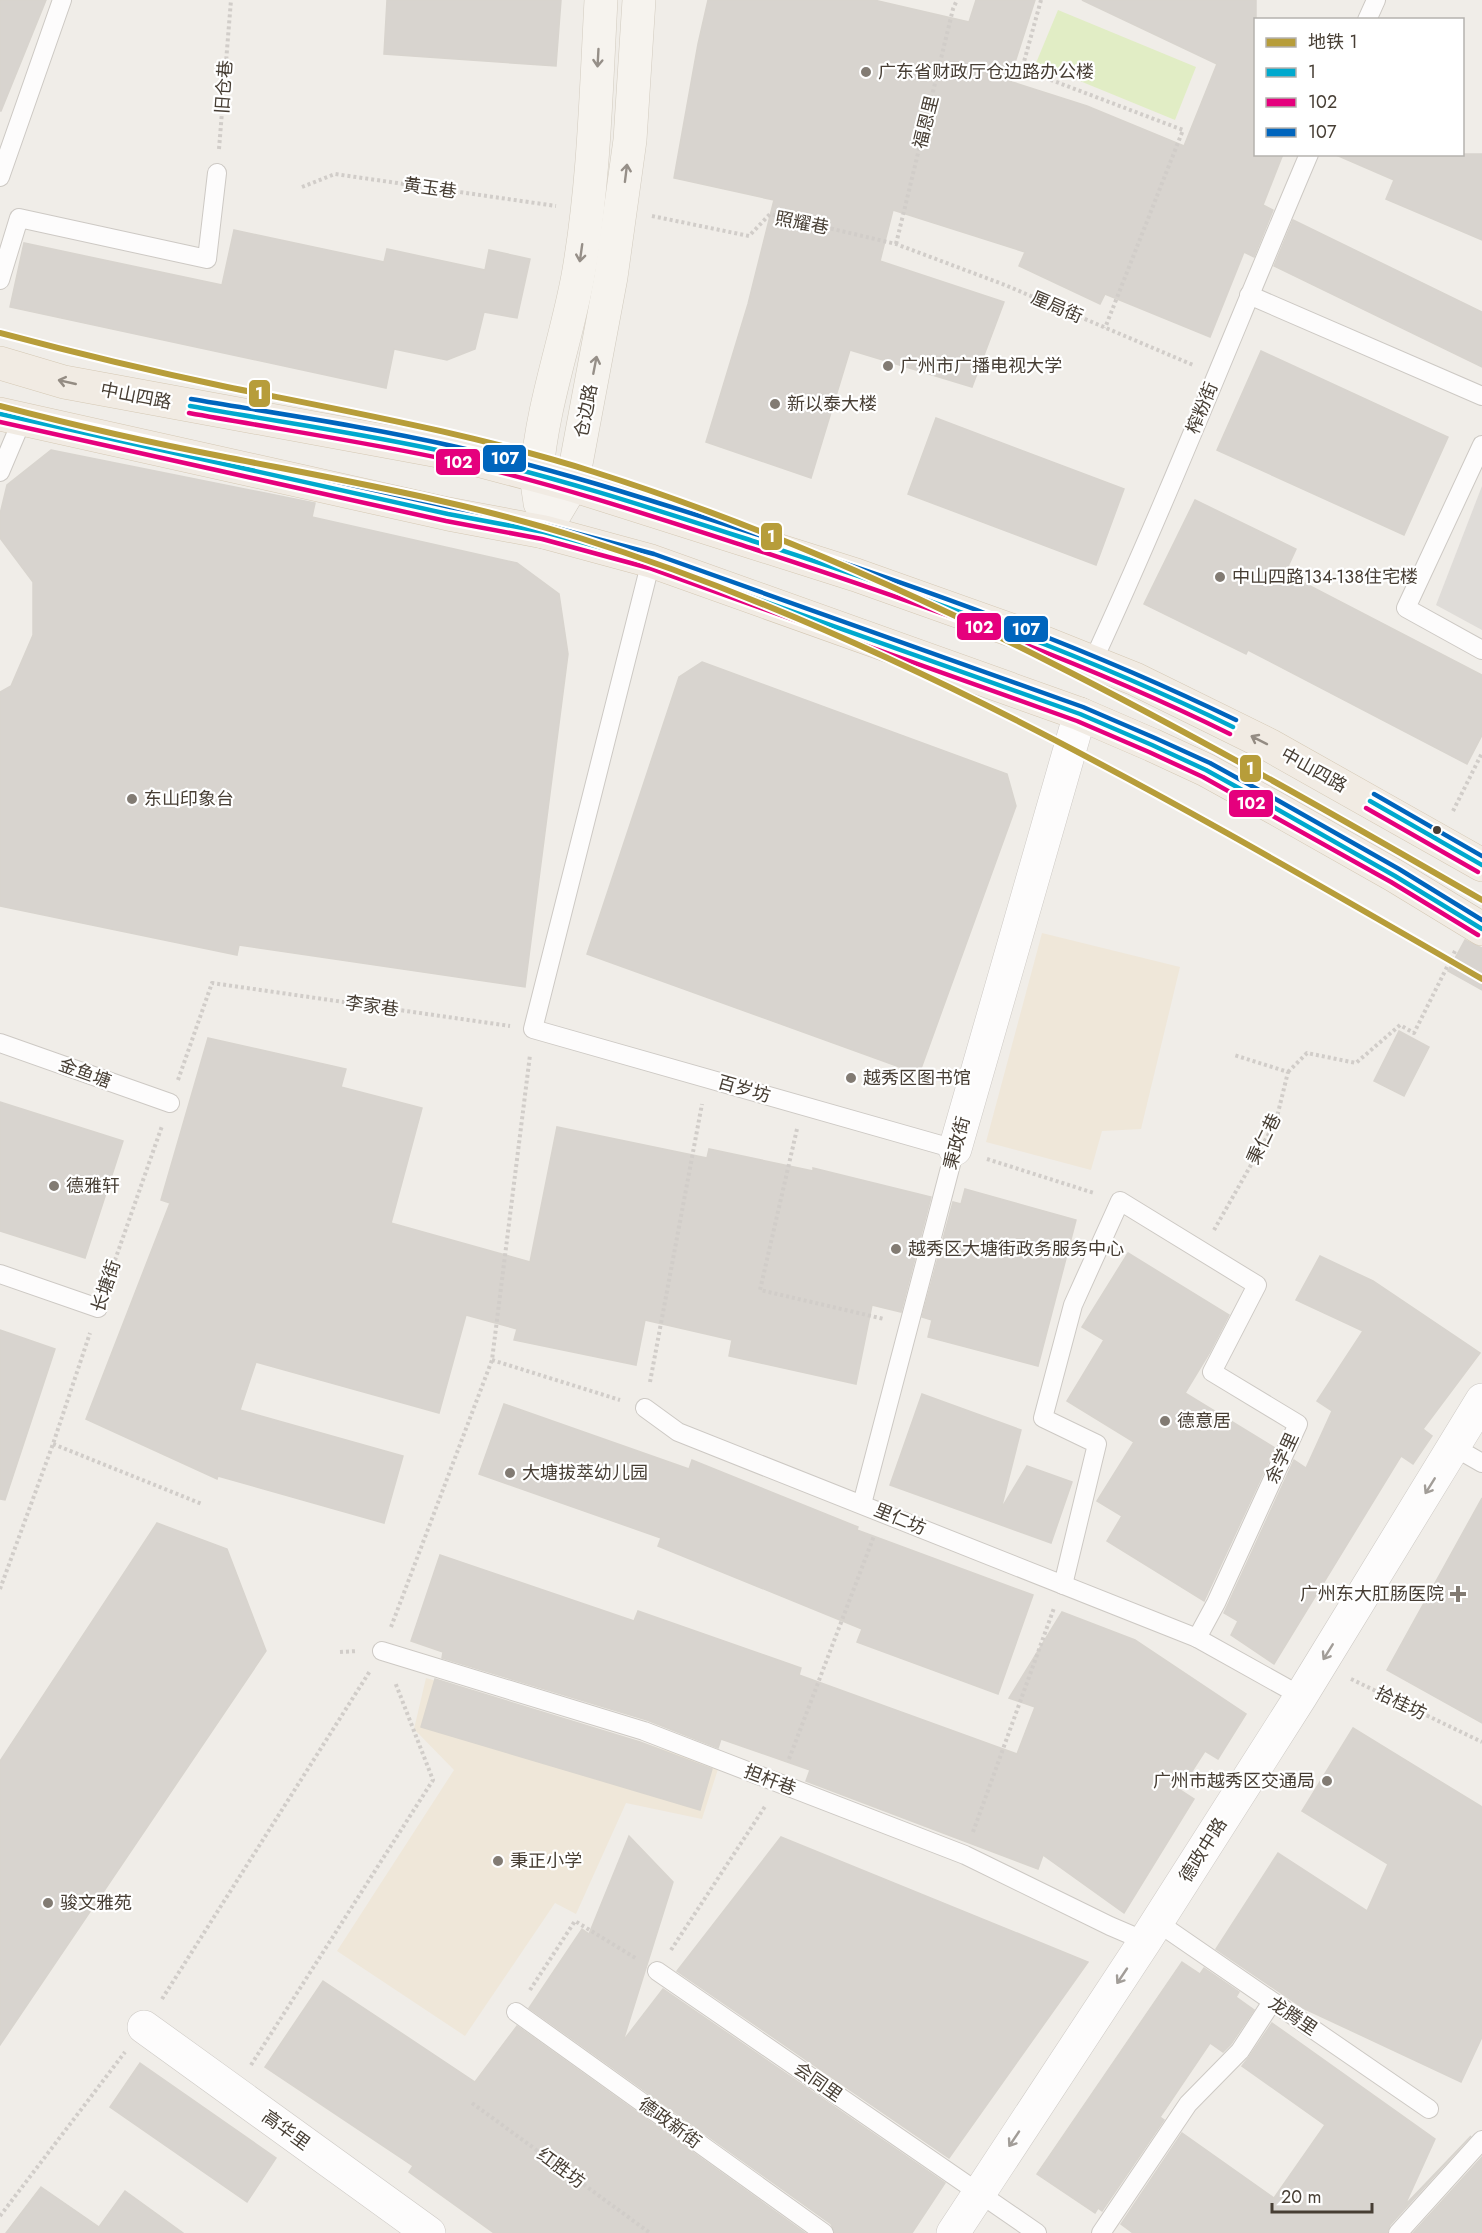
<svg xmlns="http://www.w3.org/2000/svg" width="1482" height="2233" font-family="Jost,'Noto Sans SC',sans-serif">
<style>
.education{fill:#efe7d9}
.green{fill:#e1edc5}
.parking{fill:#dfdcd8}
.building{fill:#d8d4cf;stroke:#d8d4ce;stroke-width:1.5}
.lines{fill:none;stroke-linecap:round;stroke-linejoin:round}
.service-casing{stroke:#cdc9c4;stroke-width:20}
.minor-casing{stroke:#cdc9c4;stroke-width:34}
.tertiary-casing{stroke:#cdc9c4;stroke-width:34}
.secondary-casing{stroke:#d2cbbf;stroke-width:34}
.primary-casing{stroke:#d4c8b4;stroke-width:34}
.path{stroke:#d1cdc9;stroke-width:4;stroke-dasharray:3 3;stroke-linecap:butt}
.service{stroke:#fdfcfc;stroke-width:18}
.minor{stroke:#fdfcfc;stroke-width:33}
.tertiary{stroke:#fdfcfc;stroke-width:33}
.secondary{stroke:#f6f3ee;stroke-width:33}
.primary{stroke:#f1ebe3;stroke-width:33}
.bus-1-casing{stroke:#fff;stroke-width:9}
.bus-2-casing{stroke:#fff;stroke-width:9}
.bus-3-casing{stroke:#fff;stroke-width:9}
.bus-1{stroke:#00a9ce;stroke-width:4.5}
.bus-2{stroke:#e5007d;stroke-width:4.5}
.bus-3{stroke:#0065bd;stroke-width:4.5}
.metro-1-casing{stroke:#fff;stroke-width:10}
.metro-1{stroke:#b79d3a;stroke-width:6}
.oneway{stroke:#968f88}
.oneway2{stroke:#948c83}
.oneway3{stroke:#a29d98}
.poi-dot{fill:#827b73;stroke:#fff;stroke-width:2}
.bus-dot{fill:#473e34;stroke:#fff;stroke-width:2}
.labels{text-anchor:middle;dominant-baseline:central;stroke-width:4.5;stroke-linejoin:round;paint-order:stroke}
.poi-label{font-size:18px;fill:#473e34;stroke:#fff;text-anchor:start}
.street-label{font-size:18px;fill:#473e34;stroke:#fff}
.line-badge{stroke:#fff;stroke-width:2}
.badge-label{font-size:16px;text-anchor:middle;font-weight:bold;fill:#fff}
</style>
<rect width="100%" height="100%" fill="#f0ede8"/>
<g class="education">
<path d="M1042,933L1180,967L1141,1129L1102,1131L1091,1170L986,1142Z"/>
<path d="M426,1678L719,1766L702,1819L626,1803L576,1914L555,1903L465,2036L337,1951L454,1770L414,1729Z"/>
</g>
<path class="green" d="M1058,10L1196,67L1175,120L1036,63Z"/>
<path class="parking" d="M1482,486V630L1436,605Z"/>
<g class="building">
<path d="M0,0H46L1,111H0Z"/>
<path d="M387,0H561L556,66L384,54Z"/>
<path d="M708,0H874L969,22L976,0H1035L1009,81L1087,106L1184,146L1217,64L1082,0H1256V154H1283L1263,205L1273,210L1254,257L1244,252L1210,337L1105,294L1100,304L1019,266L1025,252L893,210L880,261L1004,302L972,387L850,350L811,478L706,442L748,304L774,200L674,178L698,44Z"/>
<path d="M1334,154H1482V240L1386,199L1394,180Z"/>
<path d="M1293,220L1482,312V367L1274,266Z"/>
<path d="M234,230L384,262L387,249L485,270L489,250L530,259L517,318L484,312L475,349L447,360L394,349L386,388L10,307L24,243L222,285Z"/>
<path d="M1261,351L1448,437L1404,535L1217,450Z"/>
<path d="M936,418L1124,489L1096,565L908,494Z"/>
<path d="M51,450L315,503L312,517L517,563L559,594L568,654L525,987L239,945L237,955L0,906V692L11,686L33,635V582L0,538V514L7,485Z"/>
<path d="M1195,500L1296,549L1285,573L1482,675V735L1467,764L1248,650L1246,654L1144,604Z"/>
<path d="M702,662L1007,774L1016,806L919,1074L587,954L679,677Z"/>
<path d="M1465,940L1482,948V990L1448,971Z"/>
<path d="M1399,1031L1429,1047L1404,1096L1374,1081Z"/>
<path d="M208,1038L346,1069L341,1087L422,1108L391,1223L530,1262L557,1127L707,1158L709,1149L813,1171V1168L931,1197L901,1312L872,1305L856,1384L729,1356L732,1340L645,1320L636,1365L514,1340L517,1329L466,1315L439,1413L256,1362L240,1410L403,1456L384,1523L218,1476L217,1479L86,1419L170,1203L161,1200Z"/>
<path d="M0,1102L123,1141L85,1258L0,1231Z"/>
<path d="M965,1189L1076,1220L1038,1366L928,1337L932,1320L922,1317L953,1202L961,1204Z"/>
<path d="M1128,1253L1229,1315L1210,1352L1185,1393L1275,1448L1204,1601L1107,1541L1122,1516L1097,1501L1134,1442L1067,1401L1104,1340L1082,1327Z"/>
<path d="M1320,1256L1373,1281L1480,1353L1423,1429L1432,1436L1413,1464L1401,1456L1274,1664L1231,1635L1238,1621L1224,1613L1294,1460L1306,1468L1332,1411L1317,1401L1363,1331L1296,1300Z"/>
<path d="M0,1330L55,1349L5,1500L0,1499Z"/>
<path d="M922,1394L1021,1430L1001,1509L1027,1466L1072,1482L1051,1543L890,1485Z"/>
<path d="M504,1404L689,1469L692,1460L858,1527L857,1530L1033,1595L998,1694L857,1642L862,1629L658,1546L661,1538L479,1474Z"/>
<path d="M1482,1498V1723L1387,1670Z"/>
<path d="M157,1523L227,1549L266,1651L0,2045V1761Z"/>
<path d="M440,1555L634,1621L638,1611L801,1668L799,1675L1017,1754L1035,1707L1009,1698L1062,1612L1135,1640L1246,1714L1218,1759L1205,1751L1180,1790L1194,1799L1124,1913L1043,1855L1038,1869L806,1781L810,1770L721,1739L718,1748L647,1720L442,1658L443,1652L411,1641Z"/>
<path d="M435,1679L640,1742L712,1769L700,1810L421,1727Z"/>
<path d="M1353,1728L1482,1807V2037L1461,2082L1303,2008L1216,1949L1278,1853L1367,1911L1388,1864L1302,1811Z"/>
<path d="M629,1836L673,1882L623,2041L663,1989L945,2183L912,2233H835L831,2224L529,2008L582,1929L589,1934Z"/>
<path d="M781,1837L1088,1962L949,2158L677,1971Z"/>
<path d="M1182,1962L1200,1974L1204,1968L1239,1992L1236,1997L1254,2010L1231,2044L1223,2052L1210,2043L1160,2117L1164,2120L1102,2211L1098,2208L1095,2213L1037,2174Z"/>
<path d="M323,1981L475,2082L517,2026L805,2233H494L409,2172L413,2166L265,2067Z"/>
<path d="M1272,2023L1435,2139L1405,2205L1471,2136L1390,2225L1387,2233H1133L1121,2224L1182,2133L1274,2198L1325,2125L1242,2066L1249,2057Z"/>
<path d="M140,2063L276,2158L247,2202L110,2107Z"/>
<path d="M1482,2157V2233H1413Z"/>
<path d="M41,2187L99,2227L125,2191L183,2233H6Z"/>
</g>
<g class="lines">
<defs>
<g id="service">
<path d="M1367,20L1376,0"/>
<path d="M0,177L62,0"/>
<path d="M0,280L19,218L207,259L217,173"/>
<path d="M1249,295L1482,396"/>
<path d="M1482,445L1406,608L1482,650"/>
<path d="M0,472L22,420"/>
<path d="M651,561L533,1029L955,1149L862,1504"/>
<path d="M1093,661C1170,494 1237,323 1309,154"/>
<path d="M0,1043L170,1103"/>
<path d="M0,1274L98,1308"/>
<path d="M645,1408L678,1432L1197,1638L1301,1696"/>
<path d="M1454,1447L1482,1463"/>
<path d="M1063,1585L1097,1444L1043,1418L1073,1305L1120,1201L1257,1285L1212,1372L1298,1424L1216,1603L1197,1638"/>
<path d="M382,1651L644,1731L965,1855L1110,1926L1145,1941"/>
<path d="M1157,1922L1429,2109"/>
<path d="M657,1971L1037,2233"/>
<path d="M516,2012L824,2233"/>
<path d="M1101,2233L1188,2104L1240,2051L1272,2002"/>
<path d="M1398,2233L1482,2140"/>
</g>
<g id="minor">
<path d="M955,1149L1080,714"/>
<path d="M144,2027L429,2233"/>
</g>
<path id="tertiary" d="M953,2233L1145,1941L1301,1696L1482,1400"/>
<g id="secondary">
<path d="M540,503C539,493 536,482 537,472C542,406 566,341 578,276C594,185 596,92 601,0"/>
<path d="M544,532L572,485L611,277L630,140L639,0"/>
</g>
<g id="primary">
<path d="M0,363L64,382L455,454L572,485L856,575L1025,635L1135,679L1271,746L1482,865"/>
<path d="M0,414L448,514L544,532L651,561L1080,714L1152,745L1206,770L1275,808L1395,876L1482,929"/>
</g>
</defs>
<use href="#service" class="service-casing"/>
<use href="#minor" class="minor-casing"/>
<use href="#tertiary" class="tertiary-casing"/>
<use href="#secondary" class="secondary-casing"/>
<use href="#primary" class="primary-casing"/>
<g class="path">
<path d="M1041,0L1022,69L1183,130L1105,328"/>
<path d="M219,149L231,0"/>
<path d="M302,187L335,174L556,206"/>
<path d="M652,216L749,236L770,214L896,244L1005,285L1193,365"/>
<path d="M896,244L953,9L957,0"/>
<path d="M1453,811L1482,753"/>
<path d="M1288,1072L1307,1053L1356,1063L1400,1025L1414,1033L1455,951"/>
<path d="M178,1080L212,983L510,1026"/>
<path d="M797,1129L760,1290L884,1319"/>
<path d="M987,1159L1094,1193"/>
<path d="M1214,1230L1276,1121L1288,1072L1234,1055"/>
<path d="M107,1283L162,1126"/>
<path d="M492,1360L620,1400"/>
<path d="M650,1382L702,1104"/>
<path d="M53,1444L202,1504"/>
<path d="M0,1589L53,1444L90,1333"/>
<path d="M391,1627L492,1360L530,1055"/>
<path d="M340,1652L358,1651"/>
<path d="M1351,1679L1482,1742"/>
<path d="M789,1759L874,1536"/>
<path d="M973,1832L1054,1608"/>
<path d="M671,1950L766,1805"/>
<path d="M530,1990L575,1921L637,1959"/>
<path d="M162,1999L370,1671"/>
<path d="M251,2065L433,1780L395,1682"/>
<path d="M472,2103L650,2233"/>
<path d="M0,2216L125,2052"/>
</g>
<use href="#service" class="service"/>
<use href="#minor" class="minor"/>
<use href="#tertiary" class="tertiary"/>
<use href="#secondary" class="secondary"/>
<use href="#primary" class="primary"/>
<defs>
<g id="bus-1">
<path d="M190,406C278,422 368,434 455,454C557,477 657,510 756,542C919,595 1079,652 1233,727"/>
<path d="M0,414L448,514L544,532L651,561L1080,714L1152,745L1206,770L1275,808L1395,876L1482,929"/>
<path d="M1370,801L1482,865"/>
</g>
<g id="bus-2">
<path d="M189,413C277,429 366,442 454,461C555,484 655,517 754,549C916,602 1076,658 1230,734"/>
<path d="M0,422L446,521L542,539L649,568L1077,721L1149,752L1203,777L1271,815L1391,882L1478,935"/>
<path d="M1366,808L1478,872"/>
</g>
<g id="bus-3">
<path d="M191,399C280,414 369,427 457,447C559,470 659,503 759,535C922,588 1082,645 1236,720"/>
<path d="M2,407L450,507L545,525L654,554L1083,707L1155,738L1210,763L1279,801L1399,869L1482,920"/>
<path d="M1374,794L1482,856"/>
</g>
</defs>
<use href="#bus-1" class="bus-1-casing"/>
<use href="#bus-2" class="bus-2-casing"/>
<use href="#bus-3" class="bus-3-casing"/>
<use href="#bus-1" class="bus-1"/>
<use href="#bus-2" class="bus-2"/>
<use href="#bus-3" class="bus-3"/>
<defs>
<g id="metro-1">
<path d="M0,333C75,353 150,371 227,387C350,412 474,434 594,472C909,572 1198,736 1482,900"/>
<path d="M0,406C73,425 146,442 220,456C340,480 463,501 580,538C901,639 1192,812 1482,979"/>
</g>
</defs>
<use href="#metro-1" class="metro-1-casing"/>
<use href="#metro-1" class="metro-1"/>
</g>
<defs><path id="oneway-shaft" d="M-6 0H5M1.5-3L5.5 0L1.5 3" fill="none" stroke-width="1.6" stroke-linecap="round" stroke-linejoin="round" transform="scale(1.5)"/></defs>
<g class="oneway">
<use href="#oneway-shaft" transform="translate(598 58) rotate(93)"/>
<use href="#oneway-shaft" transform="translate(626 173) rotate(-83)"/>
<use href="#oneway-shaft" transform="translate(581 253) rotate(98)"/>
<use href="#oneway-shaft" transform="translate(595 365) rotate(-79)"/>
</g>
<g class="oneway2">
<use href="#oneway-shaft" transform="translate(67 382) rotate(-167)"/>
<use href="#oneway-shaft" transform="translate(1259 740) rotate(-153)"/>
</g>
<g class="oneway3">
<use href="#oneway-shaft" transform="translate(1430 1486) rotate(122)"/>
<use href="#oneway-shaft" transform="translate(1328 1652) rotate(122)"/>
<use href="#oneway-shaft" transform="translate(1122 1976) rotate(124)"/>
<use href="#oneway-shaft" transform="translate(1014 2139) rotate(124)"/>
</g>
<g class="poi-dot">
<circle cx="866" cy="72" r="6"/>
<circle cx="888" cy="366" r="6"/>
<circle cx="775" cy="404" r="6"/>
<circle cx="1220" cy="577" r="6"/>
<circle cx="132" cy="799" r="6"/>
<circle cx="851" cy="1078" r="6"/>
<circle cx="54" cy="1186" r="6"/>
<circle cx="896" cy="1249" r="6"/>
<circle cx="1165" cy="1421" r="6"/>
<circle cx="510" cy="1473" r="6"/>
<path d="M1455 1585h6v6h6v6h-6v6h-6v-6h-6v-6h6z"/>
<circle cx="1327" cy="1781" r="6"/>
<circle cx="498" cy="1861" r="6"/>
<circle cx="48" cy="1903" r="6"/>
</g>
<circle class="bus-dot" cx="1437" cy="830" r="5"/>
<g class="labels">
<g class="poi-label">
<text x="878" y="72">广东省财政厅仓边路办公楼</text>
<text x="900" y="366">广州市广播电视大学</text>
<text x="787" y="404">新以泰大楼</text>
<text x="1232" y="577">中山四路134-138住宅楼</text>
<text x="144" y="799">东山印象台</text>
<text x="863" y="1078">越秀区图书馆</text>
<text x="66" y="1186">德雅轩</text>
<text x="908" y="1249">越秀区大塘街政务服务中心</text>
<text x="1177" y="1421">德意居</text>
<text x="522" y="1473">大塘拔萃幼儿园</text>
<text x="1444" y="1594" text-anchor="end">广州东大肛肠医院</text>
<text x="1315" y="1781" text-anchor="end">广州市越秀区交通局</text>
<text x="510" y="1861">秉正小学</text>
<text x="60" y="1903">骏文雅苑</text>
</g>
<g class="street-label">
<text transform="translate(224 87) rotate(-86)">旧仓巷</text>
<text transform="translate(926 122) rotate(-76)">福恩里</text>
<text transform="translate(430 188) rotate(8)">黄玉巷</text>
<text transform="translate(802 223) rotate(11)">照耀巷</text>
<text transform="translate(1057 307) rotate(23)">厘局街</text>
<text transform="translate(136 396) rotate(11)">中山四路</text>
<text transform="translate(1202 408) rotate(-68)">榨粉街</text>
<text transform="translate(586 411) rotate(-79)">仓边路</text>
<text transform="translate(1314 770) rotate(29)">中山四路</text>
<text transform="translate(372 1006) rotate(8)">李家巷</text>
<text transform="translate(85 1073) rotate(20)">金鱼塘</text>
<text transform="translate(744 1089) rotate(16)">百岁坊</text>
<text transform="translate(1264 1139) rotate(-64)">秉仁巷</text>
<text transform="translate(957 1143) rotate(-75)">秉政街</text>
<text transform="translate(106 1286) rotate(-71)">长塘街</text>
<text transform="translate(1282 1458) rotate(-65)">余学里</text>
<text transform="translate(900 1519) rotate(22)">里仁坊</text>
<text transform="translate(1401 1703) rotate(25)">拾桂坊</text>
<text transform="translate(770 1780) rotate(21)">担杆巷</text>
<text transform="translate(1203 1850) rotate(-58)">德政中路</text>
<text transform="translate(1293 2016) rotate(34)">龙腾里</text>
<text transform="translate(818 2082) rotate(35)">会同里</text>
<text transform="translate(670 2123) rotate(36)">德政新街</text>
<text transform="translate(286 2130) rotate(36)">高华里</text>
<text transform="translate(561 2168) rotate(36)">红胜坊</text>
</g>
</g>
<g class="line-badge">
<rect x="248" y="379" width="23" height="29" rx="6" fill="#b79d3a"/>
<rect x="482" y="444" width="45" height="29" rx="6" fill="#0065bd"/>
<rect x="435" y="448" width="46" height="28" rx="6" fill="#e5007d"/>
<rect x="760" y="522" width="23" height="29" rx="6" fill="#b79d3a"/>
<rect x="956" y="612" width="46" height="29" rx="6" fill="#e5007d"/>
<rect x="1003" y="615" width="46" height="28" rx="6" fill="#0065bd"/>
<rect x="1239" y="754" width="23" height="29" rx="6" fill="#b79d3a"/>
<rect x="1228" y="789" width="46" height="29" rx="6" fill="#e5007d"/>
</g>
<g class="badge-label">
<text x="259" y="399">1</text>
<text x="505" y="464">107</text>
<text x="458" y="468">102</text>
<text x="771" y="542">1</text>
<text x="979" y="633">102</text>
<text x="1026" y="635">107</text>
<text x="1250" y="774">1</text>
<text x="1251" y="809">102</text>
</g>
<rect x="1254" y="18" width="210" height="138" fill="#ffffff" stroke="#b5b2ae" stroke-width="1.5"/>
<rect x="1266" y="38" width="30" height="9" fill="#b79d3a" stroke="#b5b2ae" stroke-width="1.5"/>
<text x="1308" y="48" font-size="18" fill="#473e34">地铁 1</text>
<rect x="1266" y="68" width="30" height="9" fill="#00a9ce" stroke="#b5b2ae" stroke-width="1.5"/>
<text x="1308" y="78" font-size="18" fill="#473e34">1</text>
<rect x="1266" y="98" width="30" height="9" fill="#e5007d" stroke="#b5b2ae" stroke-width="1.5"/>
<text x="1308" y="108" font-size="18" fill="#473e34">102</text>
<rect x="1266" y="128" width="30" height="9" fill="#0065bd" stroke="#b5b2ae" stroke-width="1.5"/>
<text x="1308" y="138" font-size="18" fill="#473e34">107</text>
<path d="M1272 2203v9h100v-9" fill="none" stroke="#473e34" stroke-width="3"/>
<text x="1281" y="2203" font-size="18" fill="#473e34" stroke="#ffffff" stroke-width="4.5" paint-order="stroke">20 m</text>
</svg>
